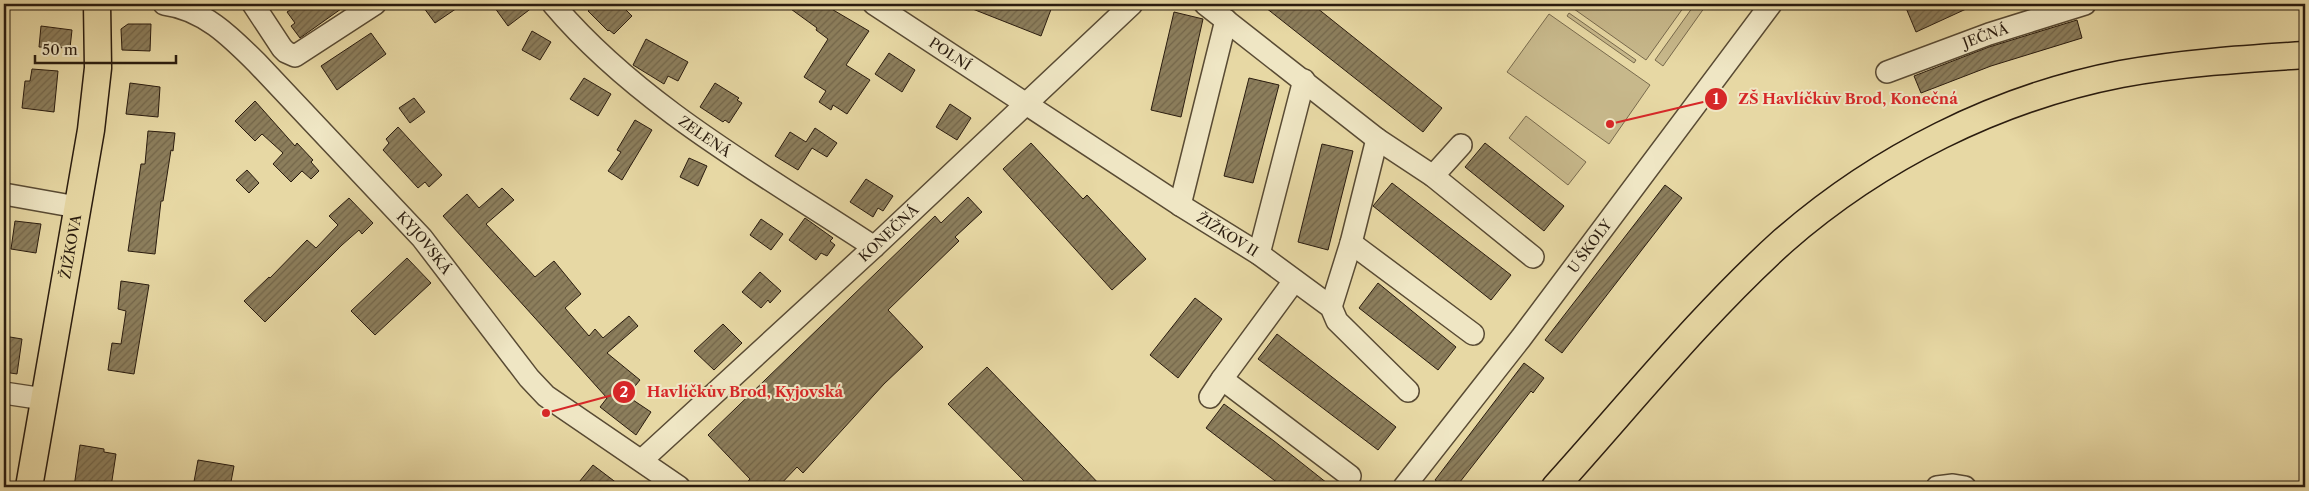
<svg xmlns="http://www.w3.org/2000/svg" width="2309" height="491" font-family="'Libre Caslon Text',serif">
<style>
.grass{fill:#c7b88b;stroke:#786a4d}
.building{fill:url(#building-hatch);stroke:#2a1c0f}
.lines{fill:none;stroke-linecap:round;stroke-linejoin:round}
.minor-casing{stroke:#594b34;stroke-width:24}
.major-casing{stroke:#2a1c0f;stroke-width:29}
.minor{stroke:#efe6c4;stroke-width:21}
.major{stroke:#e7d8a4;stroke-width:26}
.labels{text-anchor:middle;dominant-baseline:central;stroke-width:4;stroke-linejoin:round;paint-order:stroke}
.street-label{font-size:14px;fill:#2a1c0f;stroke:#efe6c4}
.leader{fill:none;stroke:#d62828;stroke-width:2}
.callout-dot{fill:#d62828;stroke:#efe6c4;stroke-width:2}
.mark-label{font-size:15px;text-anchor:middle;font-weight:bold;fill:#fff}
.callout-label{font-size:15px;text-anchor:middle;font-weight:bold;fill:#d62828;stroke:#efe6c4;stroke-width:4;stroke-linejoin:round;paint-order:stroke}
</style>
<defs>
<pattern id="building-hatch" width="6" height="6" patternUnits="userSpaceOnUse" patternTransform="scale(1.25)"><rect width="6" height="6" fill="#8c7e5c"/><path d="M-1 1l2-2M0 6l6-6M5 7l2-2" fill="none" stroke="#73664a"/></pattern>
</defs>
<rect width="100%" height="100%" fill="#e7d8a4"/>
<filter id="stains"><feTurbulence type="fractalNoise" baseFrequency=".004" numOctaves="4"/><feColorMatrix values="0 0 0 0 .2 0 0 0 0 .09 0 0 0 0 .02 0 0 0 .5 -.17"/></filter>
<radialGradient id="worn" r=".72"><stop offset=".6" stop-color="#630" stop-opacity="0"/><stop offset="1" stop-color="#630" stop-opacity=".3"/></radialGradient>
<g class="grass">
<path d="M1567,4H1686L1646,60Z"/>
<path d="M1695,4H1707L1663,66L1655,60Z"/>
<path d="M1569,13L1636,60L1634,63L1567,16Z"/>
<path d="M1549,14L1650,85L1609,144L1507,72Z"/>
<path d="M1526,116L1586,162L1568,185L1509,138Z"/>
</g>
<g class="building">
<path d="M299,4H348L300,38L291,26L295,23L287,12Z"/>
<path d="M421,4H463L435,23Z"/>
<path d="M492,4H537L508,26Z"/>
<path d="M595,4H620L632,16L614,34L609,30L608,31L588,11Z"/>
<path d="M784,4H823L869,31L846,65L870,80L847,114L833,105L831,110L819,102L826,91L804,77L828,39L816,30L817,28Z"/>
<path d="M960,4H1053L1041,36Z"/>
<path d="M1261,4H1312L1442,108L1423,132Z"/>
<path d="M1915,4H1977L1916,32L1906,8Z"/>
<path d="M1174,12L1203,19L1181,117L1151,110Z"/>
<path d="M2077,20L2082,38L1991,66L1921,93L1914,76L1989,47Z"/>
<path d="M128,24H151L150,51L122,50L121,29Z"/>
<path d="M41,26L72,30L70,48L39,47Z"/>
<path d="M532,31L551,42L540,60L522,50Z"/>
<path d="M371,33L386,54L337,90L321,66Z"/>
<path d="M646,39L688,62L678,81L668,76L664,84L633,65Z"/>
<path d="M889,53L915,70L902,92L875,74Z"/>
<path d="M32,69L58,71L54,112L22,108L25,81H30Z"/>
<path d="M584,78L611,94L598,116L570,99Z"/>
<path d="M1249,78L1279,85L1253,183L1224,176Z"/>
<path d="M130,83L160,87L158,117L126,114Z"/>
<path d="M715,83L739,98L737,100L742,103L729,123L725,120L723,122L700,107Z"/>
<path d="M414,98L425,112L410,123L399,108Z"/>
<path d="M255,101L295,146L297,143L313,160L311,162L319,171L311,179L302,171L291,182L273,164L283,153L262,134L255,141L235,121Z"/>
<path d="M950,104L971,118L957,140L936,127Z"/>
<path d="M635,120L652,130L622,180L608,171L621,152L617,150Z"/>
<path d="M398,127L442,175L429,187L425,182L418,188L383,150L389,143L386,139Z"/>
<path d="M815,128L837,143L827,157L812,148L798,170L775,156L790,132L806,142Z"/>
<path d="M148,131L175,133L173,151L171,150L163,201H161L155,254L128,251L141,164H145Z"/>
<path d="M1031,143L1083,199L1087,195L1146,259L1112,290L1003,169Z"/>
<path d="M1485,143L1564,206L1544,231L1465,167Z"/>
<path d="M1322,144L1353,151L1328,250L1298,242Z"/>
<path d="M689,158L707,166L698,186L680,177Z"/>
<path d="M247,170L259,183L249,193L236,180Z"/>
<path d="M866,179L893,196L883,211L878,208L873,217L850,202Z"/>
<path d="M1392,183L1511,275L1491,300L1373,206Z"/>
<path d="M1665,185L1682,198L1562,353L1545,340Z"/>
<path d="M502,188L514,200L486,224L535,277L554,261L581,294L565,308L589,336L595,329L603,338L629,316L638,326L607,353L640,380L627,396L651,412L636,435L600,407L607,398L443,216L467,194L479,208Z"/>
<path d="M968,197L982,212L955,237L959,241L888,310L923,347L884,384L803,473L797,467L778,487H743L750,479L708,435L935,216L941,223Z"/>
<path d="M349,198L373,223L362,234L359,230L342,245L265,322L244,301L269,277L270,278L307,240L316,248L338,225L329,216Z"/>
<path d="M805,218L833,238L830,241L835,245L827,256L821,253L816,260L789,240Z"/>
<path d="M761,219L783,234L771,250L750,235Z"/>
<path d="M15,221L41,224L36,253L11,249Z"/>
<path d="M407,258L431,283L375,335L351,311Z"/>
<path d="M760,272L781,291L770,303L768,300L761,308L742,292Z"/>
<path d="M121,281L149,285L134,374L108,370L112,343L121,344L126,311L118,309Z"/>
<path d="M1378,283L1456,347L1438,370L1359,308Z"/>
<path d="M1195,298L1222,319L1178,378L1150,355Z"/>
<path d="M723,324L742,343L714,370L694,351Z"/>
<path d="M1277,334L1396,427L1378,450L1258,359Z"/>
<path d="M4,336L22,339L17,374L4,372Z"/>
<path d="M1524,363L1544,378L1533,393L1531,391L1456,487H1445L1435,480Z"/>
<path d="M987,367L1044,426L1102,487H1030L948,404Z"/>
<path d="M1224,404L1274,441L1332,487H1283L1206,428Z"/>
<path d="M80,445L104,449V452L116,454L111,487H74Z"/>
<path d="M198,460L234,466L230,487H193Z"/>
<path d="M593,465L622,487H575Z"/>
</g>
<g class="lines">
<defs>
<g id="minor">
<path id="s1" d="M164,4C203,9 230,36 257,63L422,238L529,378L546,396L679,487"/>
<path d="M253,4L282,48L286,52L295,56L375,4"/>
<path id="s2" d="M553,4C638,105 765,175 874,247"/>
<path id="s3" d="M874,4L1180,205L1259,254L1331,307L1337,321L1408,391"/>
<path d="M1205,4L1377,139L1433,176L1533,257"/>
<path id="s4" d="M1887,72L1989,34L2085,4"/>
<path d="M1433,176L1461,145"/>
<path d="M4,194L77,207"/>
<path d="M1180,205L1226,20"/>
<path d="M1351,243L1473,334"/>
<path d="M1259,254L1304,80"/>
<path d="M1294,281L1222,379L1350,476"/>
<path d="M1331,307L1351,243L1377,139"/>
<path d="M4,393L44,399"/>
<path d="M1210,397L1222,379"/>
<path id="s5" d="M642,460L874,247L1132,4"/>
<path id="s6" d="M1404,487L1521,338L1771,4"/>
<path d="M1937,487L1953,485L1965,487"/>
</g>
<g id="major">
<path id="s7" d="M29,487L91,130L98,68L97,4"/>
<path d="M1555,487C1629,405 1701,315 1783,241C1878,158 1997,98 2121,74C2181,63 2243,59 2305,55"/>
</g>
</defs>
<use href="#minor" class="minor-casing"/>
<use href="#major" class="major-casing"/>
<use href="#minor" class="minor"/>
<use href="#major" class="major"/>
</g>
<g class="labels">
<g class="street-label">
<text stroke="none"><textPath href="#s4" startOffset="105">JEČNÁ</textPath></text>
<text stroke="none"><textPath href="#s3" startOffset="91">POLNÍ</textPath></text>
<text stroke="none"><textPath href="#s2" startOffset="202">ZELENÁ</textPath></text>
<text stroke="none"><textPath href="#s5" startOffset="335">KONEČNÁ</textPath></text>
<text stroke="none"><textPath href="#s3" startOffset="422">ŽIŽKOV II</textPath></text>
<text stroke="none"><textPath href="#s1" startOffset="358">KYJOVSKÁ</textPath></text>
<text stroke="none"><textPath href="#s7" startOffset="244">ŽIŽKOVA</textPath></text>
<text stroke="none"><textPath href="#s6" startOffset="304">U ŠKOLY</textPath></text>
</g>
</g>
<path class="leader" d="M1610 124L1716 99M546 413L624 392"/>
<g class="callout-dot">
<circle cx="1610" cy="124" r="5"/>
<circle cx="546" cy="413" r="5"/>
<circle cx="1716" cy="99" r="12"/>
<circle cx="624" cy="392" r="12"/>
</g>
<g class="mark-label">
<text x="1716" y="104">1</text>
<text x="624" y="397">2</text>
</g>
<g class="callout-label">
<text x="1848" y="104">ZŠ Havlíčkův Brod, Konečná</text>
<text x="745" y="397">Havlíčkův Brod, Kyjovská</text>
</g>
<rect width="2309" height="491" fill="none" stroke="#e7d8a4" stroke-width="20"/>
<rect x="5" y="5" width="2299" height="481" fill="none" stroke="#2a1c0f" stroke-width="2.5"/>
<rect x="10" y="10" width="2289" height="471" fill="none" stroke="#2a1c0f"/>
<path d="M35 55v8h141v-8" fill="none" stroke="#2a1c0f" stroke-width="2.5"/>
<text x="42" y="55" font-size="15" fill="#2a1c0f" stroke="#efe6c4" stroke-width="4" paint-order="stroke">50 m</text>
<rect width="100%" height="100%" filter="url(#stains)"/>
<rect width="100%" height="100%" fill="url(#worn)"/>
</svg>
